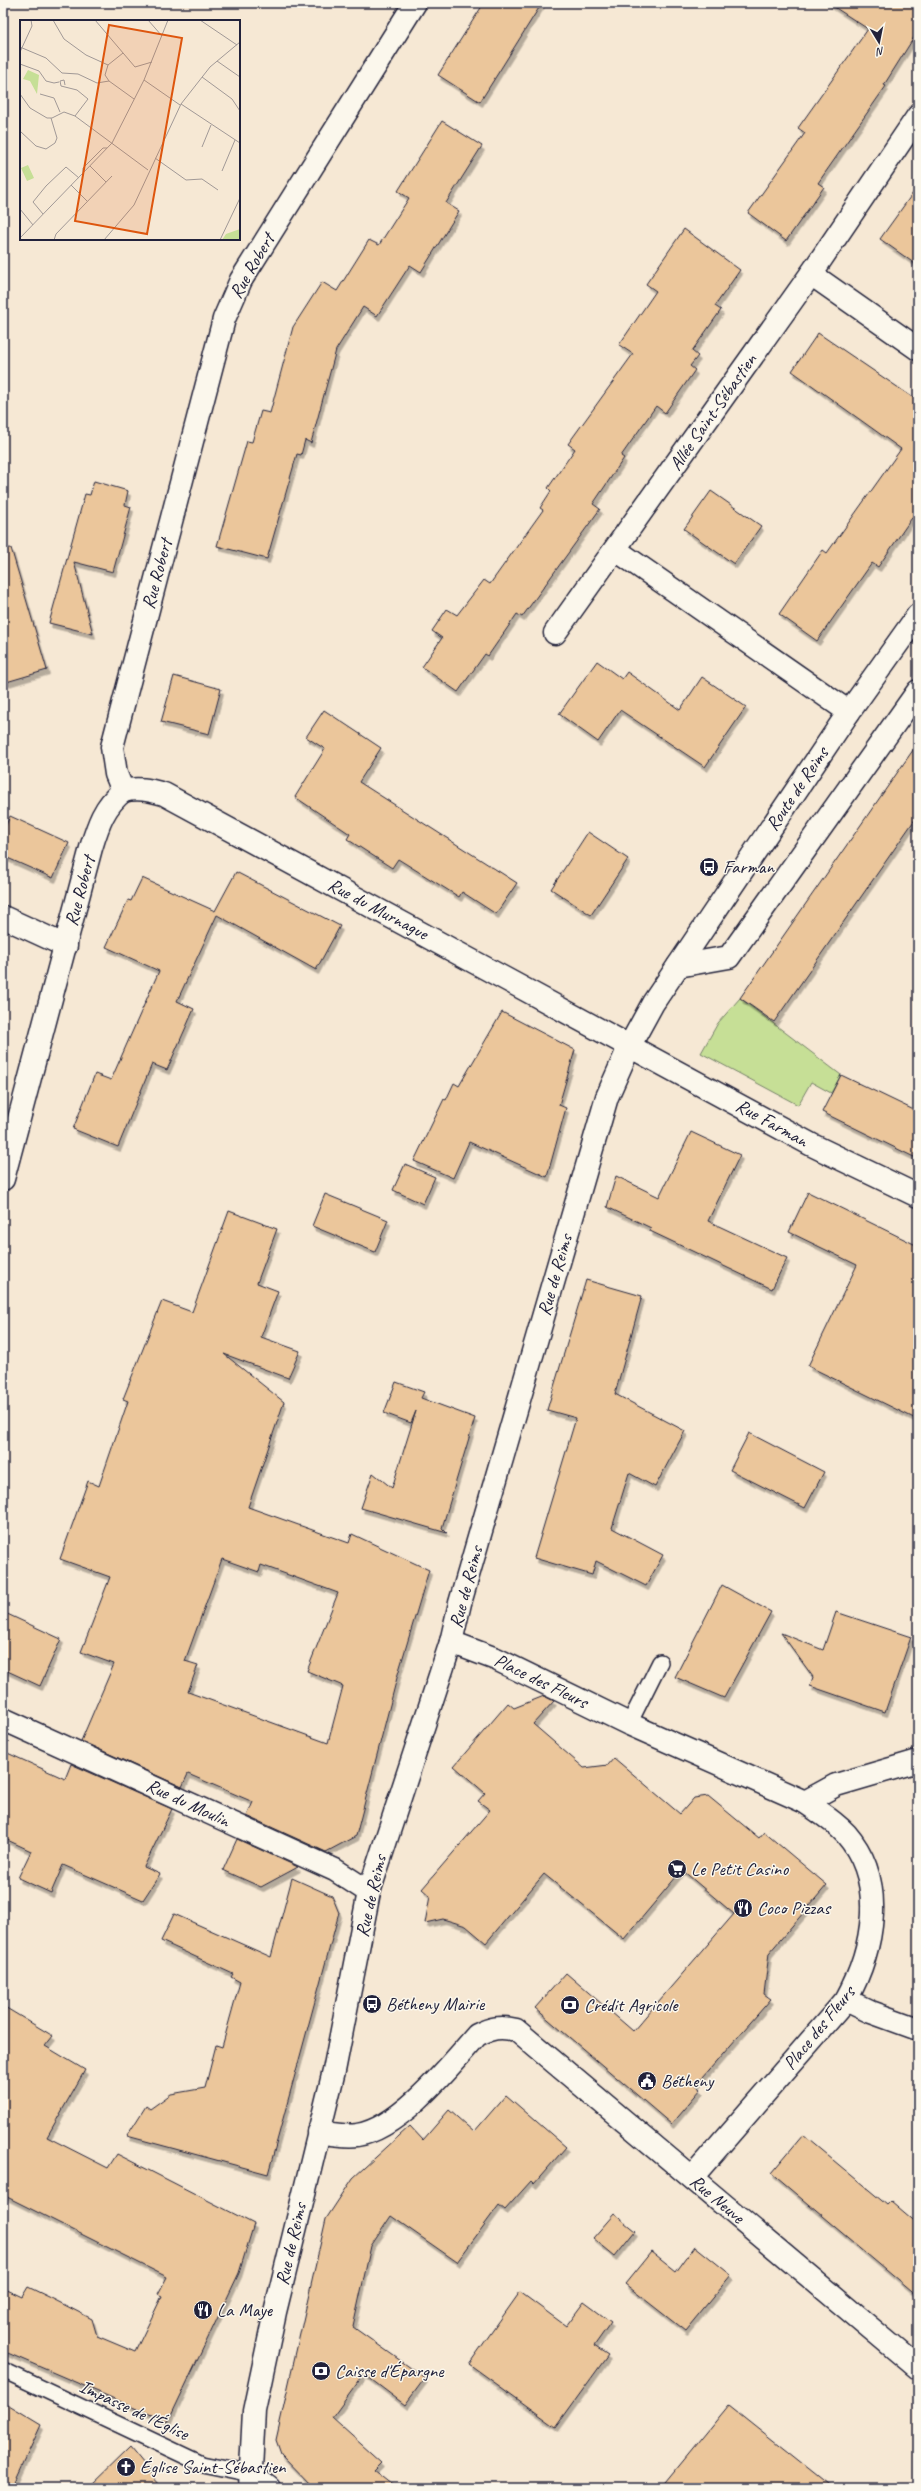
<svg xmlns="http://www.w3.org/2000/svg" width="921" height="2491" font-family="Caveat,sans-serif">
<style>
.green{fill:#c6df96;stroke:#748068}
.building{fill:#ebc69b;stroke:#22223b;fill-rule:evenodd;filter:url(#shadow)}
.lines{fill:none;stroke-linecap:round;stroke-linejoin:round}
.lane-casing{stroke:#22223b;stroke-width:18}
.street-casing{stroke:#22223b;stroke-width:25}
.lane{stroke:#fbf7ec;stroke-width:15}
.street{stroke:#fbf7ec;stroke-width:22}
.labels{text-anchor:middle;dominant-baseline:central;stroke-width:3;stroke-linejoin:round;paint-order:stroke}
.street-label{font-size:19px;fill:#22223b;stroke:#fbf7ec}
.poi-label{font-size:19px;fill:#22223b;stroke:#fbf7ec;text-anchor:start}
.inset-road{fill:none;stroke:#a19997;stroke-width:1}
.view{fill:#de560e;fill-opacity:0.15;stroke:#de560e;stroke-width:2}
.inset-edge{fill:none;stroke:#22223b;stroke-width:2}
</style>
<defs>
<filter id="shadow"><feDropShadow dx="2.5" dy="4.5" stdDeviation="0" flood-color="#0004"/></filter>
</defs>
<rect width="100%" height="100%" fill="#f6e8d4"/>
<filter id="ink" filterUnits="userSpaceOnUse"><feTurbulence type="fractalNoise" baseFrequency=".025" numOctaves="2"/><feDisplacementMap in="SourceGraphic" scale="8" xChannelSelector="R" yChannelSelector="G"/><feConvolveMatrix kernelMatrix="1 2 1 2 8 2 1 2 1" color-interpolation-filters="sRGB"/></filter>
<g filter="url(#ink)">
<path class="green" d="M740,998L841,1075L831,1093L811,1082L798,1105L701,1053L718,1023Z"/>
<g class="building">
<path d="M484,3H542L480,102L438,75Z"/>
<path d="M828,3H918V31L884,85L886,86L818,183L824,187L786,241L748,213L805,133L798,128L868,29Z"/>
<path d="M442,121L482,146L446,203L459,211L421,272L410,265L377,316L363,307L336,350L311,443L305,440L301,455L297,454L267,559L217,546L247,441L252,442L261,411L270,413L293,327L322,282L337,291L369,240L379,245L409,198L398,191Z"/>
<path d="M918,186V266L880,239Z"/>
<path d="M684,229L740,270L715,306L721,310L692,351L698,356L690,366L695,370L665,413L656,406L621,456L624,458L593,504L600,509L522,617L517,614L488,656L485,654L458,692L422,667L442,638L432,631L447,609L457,615L484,580L490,584L543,510L540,508L551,491L548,488L575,449L568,444L633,354L619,345L656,291L646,284Z"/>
<path d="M818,333L918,401V509L878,567L872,563L817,641L779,614L823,550L827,553L901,449L792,371Z"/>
<path d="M94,481L128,491L125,505L131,507L113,572L74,562L93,634L49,623L85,494L90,495Z"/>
<path d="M711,491L761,526L734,564L684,529Z"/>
<path d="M11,548L47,670L3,683V549Z"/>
<path d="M597,661L622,679L627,672L680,710L702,677L746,707L705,767L620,710L598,742L559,714Z"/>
<path d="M174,676L221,689L209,734L161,722Z"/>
<path d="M324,710L381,748L359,782L517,883L496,914L462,892L459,897L398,859L392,868L347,839L350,834L295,797L325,749L306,737Z"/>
<path d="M918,743V815L774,1022L740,998Z"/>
<path d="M10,816L69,843L53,878L3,856V832Z"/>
<path d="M588,832L628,859L591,915L551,889Z"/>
<path d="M236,872L340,926L316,970L217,915L177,1001L194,1009L167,1070L152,1064L118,1147L73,1129L95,1074L111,1080L159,971L106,947L128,900L131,901L142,878L215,911Z"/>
<path d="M502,1012L575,1050L559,1105L566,1108L547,1177L469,1142L453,1178L414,1161L444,1099L446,1100L454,1083L459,1086Z"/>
<path d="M841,1075L918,1112V1159L822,1112Z"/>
<path d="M691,1132L740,1155L708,1221L787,1258L772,1289L650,1231L651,1228L607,1207L616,1176L659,1197Z"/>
<path d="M405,1164L435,1177L423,1204L393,1190Z"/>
<path d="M808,1192L918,1246V1420L808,1366L857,1265L789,1232Z"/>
<path d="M325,1194L388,1220L375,1252L312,1226Z"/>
<path d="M229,1211L277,1229L257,1283L278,1291L261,1337L300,1351L288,1378L224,1354L284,1402L248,1507L349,1543L352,1534L429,1570L398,1674L356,1836L326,1852L247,1816L253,1802L188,1774L182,1787L81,1741L114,1664L81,1652L110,1577L60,1559L88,1481L99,1486L128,1401L123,1399L162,1301L192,1312ZM222,1559L259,1572L261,1565L338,1593L307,1671L343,1686L328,1743L188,1692L198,1665L185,1661Z"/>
<path d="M586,1280L642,1296L615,1394L685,1431L655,1487L629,1473L612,1528L663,1555L646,1586L596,1561L592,1575L534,1558L576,1418L547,1410Z"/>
<path d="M396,1382L424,1392L421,1398L475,1418L442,1528L447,1533L361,1508L373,1473L392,1488L416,1411L411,1423L384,1413Z"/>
<path d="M749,1433L824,1472L805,1508L730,1470Z"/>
<path d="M722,1585L771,1612L724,1698L675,1677Z"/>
<path d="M3,1612L61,1639L40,1686L3,1669Z"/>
<path d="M836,1612L911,1637L885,1712L810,1686L813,1677L781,1633L823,1650Z"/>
<path d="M544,1696L554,1701L533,1724L584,1768L608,1765L614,1758L680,1814L694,1798L708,1796L759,1838L764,1832L827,1885L769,1953L764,1994L771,1999L696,2085L701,2089L671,2124L535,2008L566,1973L633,2031L734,1914L682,1870L624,1939L544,1874L486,1943L466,1926L443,1919L425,1923L430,1896L422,1889L490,1810L478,1801L485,1793L454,1766L508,1703L514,1708Z"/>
<path d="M3,1751L65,1779L71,1764L172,1809L144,1867L160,1874L143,1900L63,1865L51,1893L18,1878L31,1851L3,1838Z"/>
<path d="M237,1839L298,1867L261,1887L223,1870Z"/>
<path d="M292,1878L332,1896L339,1913L268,2174L127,2136L146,2106L150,2109L171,2094L205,2088L216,2045L222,2047L240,1982L231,1977L233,1974L161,1941L174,1914L271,1957Z"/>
<path d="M3,2006L53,2036L45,2046L85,2070L47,2137L108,2168L117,2154L254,2224L239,2273L168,2422L3,2351V2288L22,2297L28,2287L51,2298L92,2319L97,2336L135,2352L162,2296L158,2294L167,2277L3,2195Z"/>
<path d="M506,2095L566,2147L534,2184L531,2181L505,2210L499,2205L457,2262L391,2216L371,2246L353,2327L425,2378L405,2405L364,2374L332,2418L381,2462L373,2470L396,2488H314L281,2454L276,2440L326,2219L353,2178L410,2126L423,2140L449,2110L474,2132Z"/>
<path d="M803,2135L887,2205L891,2201L918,2224V2297L771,2173Z"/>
<path d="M614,2214L635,2231L615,2256L593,2238Z"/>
<path d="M695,2246L731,2275L685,2331L625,2284L651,2252L676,2272Z"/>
<path d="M520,2292L566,2326L584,2302L611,2322L594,2346L608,2355L556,2427L469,2364Z"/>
<path d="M3,2402L41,2425L12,2488H3Z"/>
<path d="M729,2405L833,2488H661Z"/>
<path d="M130,2447L149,2470L147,2472L162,2488H88Z"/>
</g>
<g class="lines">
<defs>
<g id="lane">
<path d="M629,1724L660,1662"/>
<path d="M3,2370L202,2464L251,2474"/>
</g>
<g id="street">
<path d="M811,274L918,349"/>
<path d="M616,550L849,712"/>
<path d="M555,633L811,274L918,116"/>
<path d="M123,791C138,787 149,790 164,794L812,1145L918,1196"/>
<path d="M3,917L66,946"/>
<path d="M678,966L729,957L918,691"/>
<path d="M3,1179L91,848C98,825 104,806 123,791L116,774L112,747L224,319L241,280L415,3"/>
<path d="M451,1642L496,1659L629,1724L805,1802C819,1812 834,1821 846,1834C887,1881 874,1949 846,2000L692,2177"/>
<path d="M3,1719L335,1870L369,1892"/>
<path d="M805,1802L836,1785L918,1761"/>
<path d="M846,2000L871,2012L918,2029"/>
<path d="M318,2132C331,2134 345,2137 357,2135C399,2129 449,2067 477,2035C491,2028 500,2026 516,2030L918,2368"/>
<path d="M251,2474L269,2488"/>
<path d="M250,2488L254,2411L275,2312L334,2071L369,1892L451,1642L460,1603L607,1097L630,1045L653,1003L849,712L918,615"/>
</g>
</defs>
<use href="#lane" class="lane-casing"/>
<use href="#street" class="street-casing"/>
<use href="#lane" class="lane"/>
<use href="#street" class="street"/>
</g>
</g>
<defs>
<symbol id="bus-disc" viewBox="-11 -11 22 22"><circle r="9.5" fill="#22223b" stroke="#fbf7ec"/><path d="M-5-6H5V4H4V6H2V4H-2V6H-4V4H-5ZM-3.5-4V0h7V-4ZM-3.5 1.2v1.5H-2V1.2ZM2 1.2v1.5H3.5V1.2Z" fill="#fff"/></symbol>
<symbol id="supermarket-disc" viewBox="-11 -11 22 22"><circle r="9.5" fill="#22223b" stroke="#fbf7ec"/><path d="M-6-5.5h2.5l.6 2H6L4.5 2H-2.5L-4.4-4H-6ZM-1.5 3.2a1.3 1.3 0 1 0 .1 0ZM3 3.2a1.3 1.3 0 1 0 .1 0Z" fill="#fff"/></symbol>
<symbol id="restaurant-disc" viewBox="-11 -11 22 22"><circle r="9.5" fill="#22223b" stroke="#fbf7ec"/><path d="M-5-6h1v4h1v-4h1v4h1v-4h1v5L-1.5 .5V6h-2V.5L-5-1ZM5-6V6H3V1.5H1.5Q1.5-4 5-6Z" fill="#fff"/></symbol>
<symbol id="bank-disc" viewBox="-11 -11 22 22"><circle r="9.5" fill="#22223b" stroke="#fbf7ec"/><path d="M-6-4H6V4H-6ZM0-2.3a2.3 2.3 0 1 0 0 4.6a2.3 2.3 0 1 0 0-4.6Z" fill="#fff"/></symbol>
<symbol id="civic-disc" viewBox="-11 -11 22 22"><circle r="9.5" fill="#22223b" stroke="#fbf7ec"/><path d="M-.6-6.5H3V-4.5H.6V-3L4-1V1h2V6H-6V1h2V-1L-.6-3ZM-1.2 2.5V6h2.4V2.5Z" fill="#fff"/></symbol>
<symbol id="church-disc" viewBox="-11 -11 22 22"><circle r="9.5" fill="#22223b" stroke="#fbf7ec"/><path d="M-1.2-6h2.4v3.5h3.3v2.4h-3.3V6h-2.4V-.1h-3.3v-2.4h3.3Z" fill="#fff"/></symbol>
</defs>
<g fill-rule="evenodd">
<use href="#bus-disc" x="698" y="856" width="22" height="22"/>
<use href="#supermarket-disc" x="666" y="1858" width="22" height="22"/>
<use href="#restaurant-disc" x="732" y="1897" width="22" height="22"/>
<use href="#bus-disc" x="361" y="1993" width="22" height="22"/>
<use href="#bank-disc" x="559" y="1994" width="22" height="22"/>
<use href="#civic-disc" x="636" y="2070" width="22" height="22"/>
<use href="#restaurant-disc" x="192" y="2299" width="22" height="22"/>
<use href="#bank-disc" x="310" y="2360" width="22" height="22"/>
<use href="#church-disc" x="115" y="2456" width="22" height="22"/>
</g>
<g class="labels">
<g class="street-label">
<text transform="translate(252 266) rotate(-60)">Rue Robert</text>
<text transform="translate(713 412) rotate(-55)">Allée Saint-Sébastien</text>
<text transform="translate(157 574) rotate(-75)">Rue Robert</text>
<text transform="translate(797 789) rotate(-56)">Route de Reims</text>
<text transform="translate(80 891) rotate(-75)">Rue Robert</text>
<text transform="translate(378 909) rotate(28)">Rue du Murnague</text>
<text transform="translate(772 1123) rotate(29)">Rue Farman</text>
<text transform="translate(555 1275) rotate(-74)">Rue de Reims</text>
<text transform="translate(466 1587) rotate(-75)">Rue de Reims</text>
<text transform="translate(541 1681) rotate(26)">Place des Fleurs</text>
<text transform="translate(188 1803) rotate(25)">Rue du Moulin</text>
<text transform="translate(371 1896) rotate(-77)">Rue de Reims</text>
<text transform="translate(819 2028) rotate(-51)">Place des Fleurs</text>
<text transform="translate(717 2199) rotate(40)">Rue Neuve</text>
<text transform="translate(291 2244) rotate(-77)">Rue de Reims</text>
<text transform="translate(134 2410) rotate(25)">Impasse de l'Église</text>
</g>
<g class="poi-label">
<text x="723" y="867">Farman</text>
<text x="691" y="1869">Le Petit Casino</text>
<text x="757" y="1908">Coco Pizzas</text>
<text x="386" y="2004">Bétheny Mairie</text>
<text x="584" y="2005">Crédit Agricole</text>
<text x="661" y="2081">Bétheny</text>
<text x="217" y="2310">La Maye</text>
<text x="335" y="2371">Caisse d'Épargne</text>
<text x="140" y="2467">Église Saint-Sébastien</text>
</g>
</g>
<g transform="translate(20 20)">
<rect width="220" height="220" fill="#f6e8d4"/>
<path d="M8,50L19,55L17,74L10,61L3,59ZM8,145L14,158L7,161L1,148ZM220,209V220H202L206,214Z" fill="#c6df96"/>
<path class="inset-road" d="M33,0L44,19L66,35L88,45M75,0L115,47L132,42M128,0L142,16M180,0L217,25M0,27L26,38L42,53L58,54L77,63L89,61M0,32L12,6L11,0H1M103,33L88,45L85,55L89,61L114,79M197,41L220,57M0,44L19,51L26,61L34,63L39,62M182,57L212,79L220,91M124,60L160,85M45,65L44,60L40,61L41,66L57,70L68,79L55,96M0,74L10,88L27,98H32L44,92L55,96L128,150M20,74L34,78L40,92M161,84L220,123M0,111L16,126L26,129L35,123L37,118L31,98M182,127L191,105M135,138L166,160L182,159L198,170M70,146L86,162M202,151L215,120M63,153V148L83,128H87M51,165L67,181M0,189L13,205M23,194L13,182L26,166L46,147L59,158M0,218L92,123L124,60L148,0M34,220L36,214L92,156M84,220L114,185L161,84L190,47L220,22M200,220L220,178"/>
<path class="view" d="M89,5L162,18L127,214L55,201Z"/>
<rect width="220" height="220" class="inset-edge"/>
</g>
<rect width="921" height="2491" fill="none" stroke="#fbf7ec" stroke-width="16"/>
<rect x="8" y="8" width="905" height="2475" fill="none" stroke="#22223b" stroke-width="1.5" filter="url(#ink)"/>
<g transform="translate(879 42) rotate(170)" stroke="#fbf7ec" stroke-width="3" paint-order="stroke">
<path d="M0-3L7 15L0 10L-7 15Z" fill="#22223b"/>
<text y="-6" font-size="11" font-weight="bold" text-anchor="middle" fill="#22223b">N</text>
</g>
</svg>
